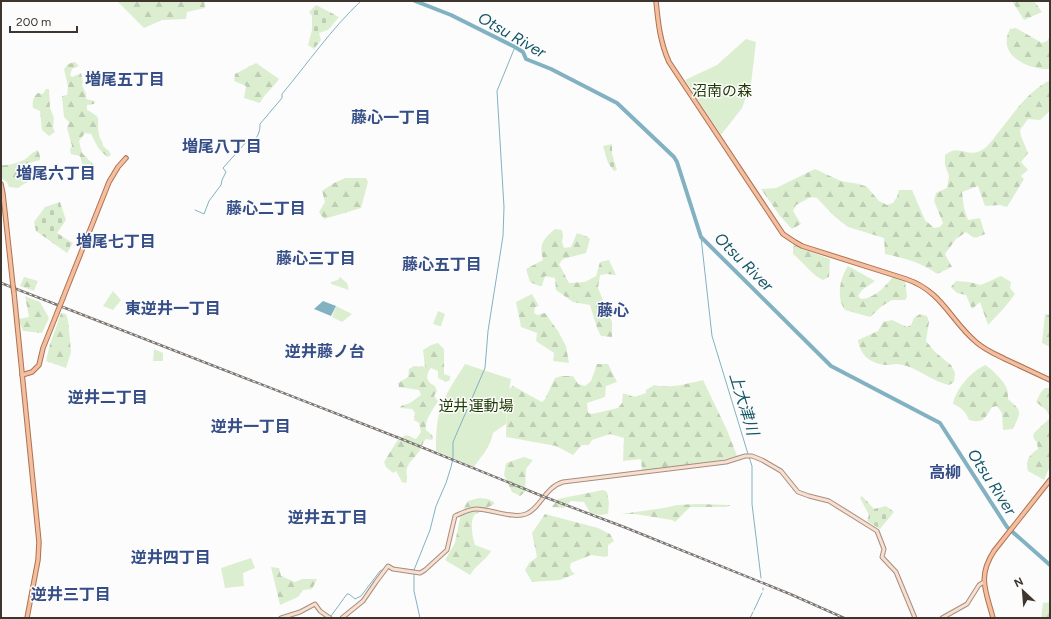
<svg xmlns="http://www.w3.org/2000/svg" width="1051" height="619" font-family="Figtree,'Noto Sans JP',sans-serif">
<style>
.green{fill:#dceed0}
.forest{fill:url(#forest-firs)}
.cemetery{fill:url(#cemetery-stones)}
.water{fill:#82b2c2}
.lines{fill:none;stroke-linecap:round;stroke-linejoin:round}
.stream{stroke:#82b2c2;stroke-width:1}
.river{stroke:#82b2c2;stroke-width:4}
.secondary-casing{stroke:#a58f82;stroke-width:5}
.primary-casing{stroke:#af724f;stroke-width:5.5}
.secondary{stroke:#f9dfcf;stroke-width:3}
.primary{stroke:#f4bea0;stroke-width:3.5}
.rail-casing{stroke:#7b7571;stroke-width:2.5}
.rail{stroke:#fcfcfc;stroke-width:1;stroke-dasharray:3;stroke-linecap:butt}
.primary-bridge-casing{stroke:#af724f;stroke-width:5.5;stroke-linecap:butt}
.primary-bridge{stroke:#f4bea0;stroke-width:3.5}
.labels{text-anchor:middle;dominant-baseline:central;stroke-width:3;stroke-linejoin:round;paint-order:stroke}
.park-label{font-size:15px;fill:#1e3801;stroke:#fcfcfc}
.water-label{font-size:16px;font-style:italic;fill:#155667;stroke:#fcfcfc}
.neighbourhood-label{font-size:16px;font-weight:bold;fill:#354e87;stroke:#fcfcfc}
</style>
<defs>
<pattern id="forest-firs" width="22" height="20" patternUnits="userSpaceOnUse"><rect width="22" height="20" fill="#dceed0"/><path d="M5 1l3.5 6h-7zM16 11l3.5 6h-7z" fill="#becdb3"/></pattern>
<pattern id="cemetery-stones" width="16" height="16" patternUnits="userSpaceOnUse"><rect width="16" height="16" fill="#dceed0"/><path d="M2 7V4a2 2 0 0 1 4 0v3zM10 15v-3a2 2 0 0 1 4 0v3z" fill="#becdb3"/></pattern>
</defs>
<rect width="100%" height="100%" fill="#fcfcfc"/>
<g class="green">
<path d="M746,39L756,42L751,84L742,108L721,135L685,80L717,65Z"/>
<path d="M340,277L347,283L349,290L331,284V282L338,280Z"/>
<path d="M113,291L121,300L113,310L103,306Z"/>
<path d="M336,306L352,314L342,322L332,317Z"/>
<path d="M438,311L445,314L441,326H439L433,324Z"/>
<path d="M154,349L163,353V361H153Z"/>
<path d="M465,364L511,379L507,400L506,424L493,433C490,448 482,455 474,467L436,451C436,439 436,426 439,414C443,396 456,379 465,364Z"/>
<path d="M251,558L255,568L243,573L244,586L225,588L221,568Z"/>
</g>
<g class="forest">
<path d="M117,1H204L205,8L187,12L186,19L162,20L144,28Z"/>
<path d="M1012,1H1034L1042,12L1024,20Z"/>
<path d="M1016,28L1042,43L1047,41L1050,36V69C1028,70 996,55 1010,29Z"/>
<path d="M75,62L79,66L72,69L70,75L72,77L81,73L83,82L82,85L86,94V99L95,101L94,104L87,105V110C104,119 96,118 99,134C99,138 103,141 103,146L109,151L111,155L108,157C97,149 97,145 91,134L85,133L79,141L82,153L95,166V170H89L83,167L80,156L71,154L70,150L72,146L67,128L69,122L64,117L62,96L67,95L68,86L64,69L68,64Z"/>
<path d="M256,63L279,79C273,88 264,94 260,103L244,98L246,86L234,81L235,74Z"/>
<path d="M1050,80V111L1040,120L1028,119L1020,130L1021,136L1028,153L1021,162L1028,170L1021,176L1024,179L1007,207L1000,205L985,206L978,186L962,192L964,208L968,220L980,218L985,234C974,239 975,239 966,232L956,239L945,254L952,267L937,274C921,262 904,258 885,254L884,238L848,227L834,216L817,198L811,197L796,205L793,211L801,224L792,229L780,216L761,189L776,188L815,169L841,181L859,184L867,187L879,201L887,205L893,203L897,197L899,190H912L925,220L934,228L940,227L943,223L934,201L936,193L947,188L949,176L945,165V155C960,142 968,161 985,148C991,143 996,135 1001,129C1014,112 1030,90 1050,80Z"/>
<path d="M46,89H49L50,108L54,118L53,128L55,132L49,136L42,130L40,111L33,108C32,102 33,97 38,93L43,94Z"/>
<path d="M38,150L40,156V160L25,164L16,169L17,174L21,175L28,181L27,182L18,188L9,187L7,182L1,178V165C7,166 18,163 24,160C29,157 32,152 38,150Z"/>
<path d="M345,178H366L368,182L361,208L324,219L319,212L325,202L322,191L334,183Z"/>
<path d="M555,229L562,230L563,237L562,242L564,248L571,247L577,233L588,237L590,239L586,253L563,259L559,264L569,283L585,282L596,276L600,262L609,260L616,275L607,274L600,275L598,288L612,322V337L601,336L597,328L590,305L573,302L556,290L555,278L545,276L542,286H539L530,282L526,269L543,260C539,245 542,240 555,229Z"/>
<path d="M793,245L830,259L829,277L823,280C813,276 803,262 793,254Z"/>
<path d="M848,266L875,281L862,290L858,296L861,299C873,299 887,286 893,276L905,281L907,297L905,300H892L882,306L870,317L845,310C836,297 840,278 848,266Z"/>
<path d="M1001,276L1011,282L1010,288L1015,294L1005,307L988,325L980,302L972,309L966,295L957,293L951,287L956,281L969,282L981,285Z"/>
<path d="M24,277L38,281L34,291L20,286Z"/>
<path d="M532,294L539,306L535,307L534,313L537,315L545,313L558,331L566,346L569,363L553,361L554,353L536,341L537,333L521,327L516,302Z"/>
<path d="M25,296L40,302L49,318L42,333L23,331L18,319L29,317Z"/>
<path d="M61,313L66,314L68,320L71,352L66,368L46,361L50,344Z"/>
<path d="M920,314L927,316L929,322L926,341L935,352L951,365L955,373L954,382L949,385C931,381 916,366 897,364C894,364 891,365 888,365C883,365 874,363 870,360C863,356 859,348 858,340L878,331L883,322L892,320L907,327L911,325L914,318Z"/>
<path d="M1045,314L1050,315V347L1042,343Z"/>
<path d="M438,343L444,349V374L450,376V380L446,382L438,378V371L431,368C425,375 426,382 435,386L437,391L434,396L438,401C433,410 424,420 426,430L432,435L433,438L432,440L426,439C422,443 423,445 420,450C416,457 410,460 407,468C405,474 409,476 406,483L402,482L396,471L393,473L386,467L384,462L397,441L406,435L416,439L421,432L419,423L414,420L415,413L412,409L400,408L401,406L410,403L421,395L419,390L399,387L398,383L408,377L409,369L414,366L425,367L423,350L431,345Z"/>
<path d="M597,364H608L617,382L606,386L605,397L587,403L588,413L592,414L618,408L622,403L623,393L634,397L646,393V390L654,385C670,389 686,384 703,380L727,430L737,456L709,463L642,471L641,459L623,461L624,438L610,434L592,440L589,445H582L573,455L556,446L506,437L507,390L513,386L542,402L545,399L555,378L561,376H573L578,384L585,386L591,381Z"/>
<path d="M985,365C991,368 1005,382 1007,389C1008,392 1008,396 1008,399C1023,412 1021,411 1013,429L1003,430L1002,413L997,406L992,407C985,418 984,424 969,420C966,412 961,407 953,404C956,388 971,372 985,365Z"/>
<path d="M1045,388H1050V416L1046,410L1036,402L1041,392Z"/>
<path d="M1050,418V466L1044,480L1028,471C1025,460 1029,455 1038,449L1037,443L1033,437L1034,433Z"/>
<path d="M524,457L533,460L526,469L525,492L520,496L512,492L504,475L506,463Z"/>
<path d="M603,490L607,492L609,503L608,514L600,515L590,513L584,502L571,501L564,508L552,507L558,499Z"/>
<path d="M479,498L488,499L494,502V504L474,515C470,524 472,535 475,545L491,551C486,560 476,565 470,575L445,560L455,543L461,513L468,501Z"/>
<path d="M697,504L731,505L726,507H690L675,522L672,520L635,514H621L664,508L677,505Z"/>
<path d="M545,514L598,528L610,534L614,541L608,545V555L606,557L591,555L571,563L570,567L572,572L575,574L560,580L532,582L525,570L529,563L537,557L532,533Z"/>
<path d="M271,567L279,568L281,576L295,582L302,579H317L312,589L303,590L298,597L280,605Z"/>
<path d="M1050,602V618H1041L1043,603Z"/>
</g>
<g class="cemetery">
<path d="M316,5L339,17L328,30L319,33L321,40L314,49L308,45L312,30V16L309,12Z"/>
<path d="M612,144V154L617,170L614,171L608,163L603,146Z"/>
<path d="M60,202L66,220L57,233L73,243L67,253L36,231L34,222L45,207Z"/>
<path d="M862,496L874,509L886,506L894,512L880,529L867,521L869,515L860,498Z"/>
</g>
<path class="water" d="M323,301L336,306L331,316L314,309Z"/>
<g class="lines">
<g class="stream">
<path d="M195,210L204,214L209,201L221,185L222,180L226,172L223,168L248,140L252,142C258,137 260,132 260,124L282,98V94C308,63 331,29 361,1"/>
<path d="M701,237L712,336L748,454"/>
<path d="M749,457L752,466V504L761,578"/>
<path d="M393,568L414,570"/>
<path d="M763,588V590"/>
<path d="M754,610L762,593"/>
<path d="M331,616L347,594H349L355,599L361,596L380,571L384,569"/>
<path d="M420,618L414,591V570L430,530L436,506L446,483L451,467L453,458V442L485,368L488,331L503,236L504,207L497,91L515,47"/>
<path d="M750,618L753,612"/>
</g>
<path class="river" d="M415,1L451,15L515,47L523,52L526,59L551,69L617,103L674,157L677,162L701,237L831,366L940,423L1007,527L1050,565"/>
<defs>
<g id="secondary">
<path d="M281,618L300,612L315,604L320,611L330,618"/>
<path d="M342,618L363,601L376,582L388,566L393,569L420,573L425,570L447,550L455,516C462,513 469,509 476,509C491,509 512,519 526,514C540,509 545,487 563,482L726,462L745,456H752L762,460L781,471L798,492L809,496L829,501L877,531L884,549L882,557L896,572L915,618"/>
<path d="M942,618L967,604L979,585L984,582"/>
</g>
<g id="primary">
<path d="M656,1C658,22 660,42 669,62L783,234L795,242L802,246L906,279C942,291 950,320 976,342C985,350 995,354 1005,359C1020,366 1035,373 1050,380"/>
<path d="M1,184L3,194L13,286"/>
<path d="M14,293L39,542L38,560L27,618"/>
<path d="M63,298L109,182L118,167L126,158"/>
<path d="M22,375L32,372L39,365L43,348L57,313"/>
<path d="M993,618C986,591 977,577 994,551L1050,480"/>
</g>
</defs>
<use href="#secondary" class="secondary-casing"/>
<use href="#primary" class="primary-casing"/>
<use href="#secondary" class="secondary"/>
<use href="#primary" class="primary"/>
<defs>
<path id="rail" d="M1,283L399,438L542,496L624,527L790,594L844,618"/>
</defs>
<use href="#rail" class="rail-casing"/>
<use href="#rail" class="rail"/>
<defs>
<g id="primary-bridge">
<path d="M13,286L14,293"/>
<path d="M57,313L63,298"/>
</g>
</defs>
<use href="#primary-bridge" class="primary-bridge-casing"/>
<use href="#primary-bridge" class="primary-bridge"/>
</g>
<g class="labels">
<g class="park-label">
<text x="722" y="91">沼南の森</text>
<text x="476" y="406">逆井運動場</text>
</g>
<g class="water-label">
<text transform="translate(512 35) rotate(30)">Otsu River</text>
<text transform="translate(744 262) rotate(45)">Otsu River</text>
<text transform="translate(744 404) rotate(73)">上大津川</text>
<text transform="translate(992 482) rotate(57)">Otsu River</text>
</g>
<g class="neighbourhood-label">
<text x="125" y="79">増尾五丁目</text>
<text x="391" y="117">藤心一丁目</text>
<text x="222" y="146">増尾八丁目</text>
<text x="56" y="173">増尾六丁目</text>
<text x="266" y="208">藤心二丁目</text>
<text x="116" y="241">増尾七丁目</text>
<text x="316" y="258">藤心三丁目</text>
<text x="442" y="264">藤心五丁目</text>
<text x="173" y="308">東逆井一丁目</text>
<text x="613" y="310">藤心</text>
<text x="325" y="351">逆井藤ノ台</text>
<text x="108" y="397">逆井二丁目</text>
<text x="251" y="426">逆井一丁目</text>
<text x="945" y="472">高柳</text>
<text x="328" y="517">逆井五丁目</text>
<text x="171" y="557">逆井四丁目</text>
<text x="71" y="594">逆井三丁目</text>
</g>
</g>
<rect width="1051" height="619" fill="none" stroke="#3e352f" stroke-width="4"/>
<g transform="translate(1023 591) rotate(334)" stroke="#fcfcfc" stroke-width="3" paint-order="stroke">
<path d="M0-3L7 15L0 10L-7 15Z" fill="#3e352f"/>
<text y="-6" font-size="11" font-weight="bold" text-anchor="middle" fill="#3e352f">N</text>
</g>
<path d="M10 26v6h67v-6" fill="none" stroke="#3e352f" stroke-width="2"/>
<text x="16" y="26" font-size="12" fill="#3e352f" stroke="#fcfcfc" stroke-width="3" paint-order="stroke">200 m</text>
</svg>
